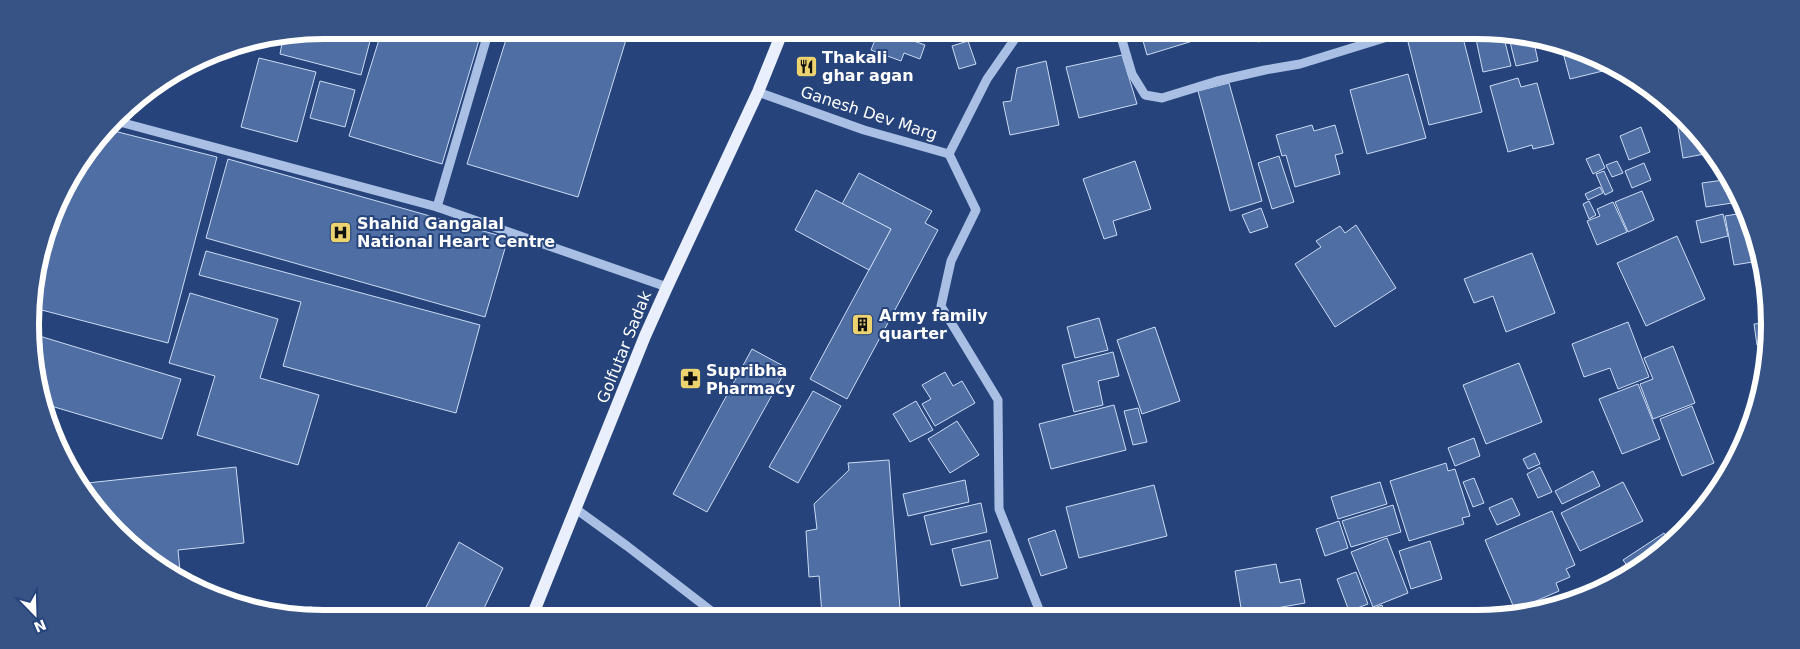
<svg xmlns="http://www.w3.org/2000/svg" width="1800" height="649" font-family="'DejaVu Sans',sans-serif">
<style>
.building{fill:#4e6ea4;stroke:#ccdbf4}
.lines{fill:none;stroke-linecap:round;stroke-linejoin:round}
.minor{stroke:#aabfe4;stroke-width:9}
.major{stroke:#e9effc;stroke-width:12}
.labels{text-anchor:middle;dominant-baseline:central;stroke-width:4;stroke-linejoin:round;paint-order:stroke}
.poi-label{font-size:16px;font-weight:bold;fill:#fff;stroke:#26447b;text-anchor:start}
.street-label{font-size:16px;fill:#fff;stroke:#26447b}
.rim{fill:none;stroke:#fff;stroke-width:6}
</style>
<rect width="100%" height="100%" fill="#26447b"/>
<g class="building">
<path d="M324,30H373L361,75L280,54L283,38Z"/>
<path d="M382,30H482L442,164L349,136Z"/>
<path d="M509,30H629L578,197L467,164Z"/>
<path d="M879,30H883L925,45L920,59L904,53L901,61L871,50Z"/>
<path d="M898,30H917L915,36Z"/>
<path d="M1140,30H1193L1196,40L1147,55Z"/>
<path d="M1254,30H1286L1287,34L1258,42Z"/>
<path d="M1455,30H1461L1482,112L1429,125L1408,42Z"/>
<path d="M1474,30L1503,34L1511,66L1483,72Z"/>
<path d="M1508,34L1533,38L1538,61L1516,66Z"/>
<path d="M968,41L976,64L959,69L952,46Z"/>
<path d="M1561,45L1611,69L1570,79Z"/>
<path d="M1122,55L1137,104L1079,118L1066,67Z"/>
<path d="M259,58L316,72L297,142L241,127Z"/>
<path d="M1046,61L1059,125L1010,135L1003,102L1011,101L1017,68Z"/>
<path d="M1408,74L1426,138L1367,154L1350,90Z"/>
<path d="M1518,78L1521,87L1537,83L1554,144L1533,149L1532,145L1508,152L1490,86Z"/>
<path d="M320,81L355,90L345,127L310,118Z"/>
<path d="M1229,83L1262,201L1230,211L1198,91Z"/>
<path d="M1676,115L1710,153L1683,158Z"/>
<path d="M1312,125L1314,131L1335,125L1343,153L1335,155L1340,174L1295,187L1286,155L1282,156L1276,135Z"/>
<path d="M1641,127L1650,152L1629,160L1620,136Z"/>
<path d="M110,130L217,157L168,343L34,308L65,188Z"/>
<path d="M1599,154L1605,168L1593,174L1586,159Z"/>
<path d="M1279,156L1294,202L1272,209L1258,163Z"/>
<path d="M228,159L508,238L485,317L206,238Z"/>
<path d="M1135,161L1151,209L1113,221L1117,235L1104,239L1083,179Z"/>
<path d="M1617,161L1623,173L1612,177L1606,165Z"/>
<path d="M1644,163L1651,180L1632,188L1625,171Z"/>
<path d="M1604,171L1613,191L1605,195L1596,174Z"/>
<path d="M859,173L932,211L925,223L938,230L847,399L810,379L891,229L842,204Z"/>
<path d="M1731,179L1739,202L1706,207L1702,183Z"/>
<path d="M1600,187L1603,193L1588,200L1585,194Z"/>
<path d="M816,190L891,229L869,270L795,230Z"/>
<path d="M1642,191L1654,220L1628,232L1615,202Z"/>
<path d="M1589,201L1596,215L1589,219L1583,204Z"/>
<path d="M1613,202L1627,232L1597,245L1587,221L1600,216L1597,209Z"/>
<path d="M1261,208L1268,227L1250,233L1242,215Z"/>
<path d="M1743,213L1759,261L1734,265L1725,216Z"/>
<path d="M1723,214L1728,236L1701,243L1696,221Z"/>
<path d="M1356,225L1396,288L1335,327L1295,264L1321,247L1316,241L1340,226L1345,233Z"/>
<path d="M1677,236L1705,299L1646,326L1617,263Z"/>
<path d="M206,251L480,325L456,413L283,366L301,302L199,275Z"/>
<path d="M1532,253L1555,313L1506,332L1493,296L1474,303L1464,279Z"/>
<path d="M1760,264L1767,286L1765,311L1758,265Z"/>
<path d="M190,293L278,319L260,378L319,395L298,465L197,435L215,376L169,363Z"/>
<path d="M1099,318L1108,350L1075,358L1067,327Z"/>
<path d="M1628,322L1649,377L1618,389L1610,368L1584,377L1572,344Z"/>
<path d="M1765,323L1764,344L1757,345L1754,324Z"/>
<path d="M1155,327L1180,401L1142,414L1117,340Z"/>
<path d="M36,335L181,379L162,439L41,403Z"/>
<path d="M1673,346L1695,403L1653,419L1640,384L1653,379L1644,358Z"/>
<path d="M752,349L787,368L707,512L673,494Z"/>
<path d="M1113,352L1119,376L1098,381L1103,405L1074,412L1062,365Z"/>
<path d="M1519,363L1542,422L1486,444L1463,385Z"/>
<path d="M945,372L953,386L962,381L975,403L935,426L922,404L931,399L922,385Z"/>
<path d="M1638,384L1660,439L1622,454L1599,399Z"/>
<path d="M813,391L841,406L798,483L769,467Z"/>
<path d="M916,401L933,430L910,442L893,414Z"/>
<path d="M1114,405L1126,450L1051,469L1039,424Z"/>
<path d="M1692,406L1714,463L1682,476L1660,419Z"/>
<path d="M1138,408L1147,442L1133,445L1124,411Z"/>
<path d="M957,421L979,455L950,473L928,439Z"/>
<path d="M1474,438L1480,456L1455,466L1448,448Z"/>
<path d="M1535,453L1540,464L1528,469L1523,459Z"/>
<path d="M889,460L900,609L822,615L819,576L809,577L806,531L817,529L814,504L849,470L848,463Z"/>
<path d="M1446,463L1448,471L1455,469L1470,516L1462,518L1464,524L1409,541L1390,481Z"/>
<path d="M236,467L244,543L178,550L180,571L167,572L161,569L80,488L78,484Z"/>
<path d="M1540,467L1552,492L1538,498L1527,474Z"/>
<path d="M1593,471L1600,486L1562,504L1555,491Z"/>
<path d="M1474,478L1484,503L1473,507L1463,482Z"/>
<path d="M965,480L969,502L908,516L903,494Z"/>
<path d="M1380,482L1387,504L1338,519L1331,497Z"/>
<path d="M1623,482L1643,521L1580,551L1561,513Z"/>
<path d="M1154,485L1167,536L1079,558L1066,507Z"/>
<path d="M1512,498L1520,515L1497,525L1489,508Z"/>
<path d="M981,503L987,532L931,545L924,516Z"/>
<path d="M1393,505L1401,532L1351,547L1342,521Z"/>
<path d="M1552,511L1575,565L1566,569L1570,577L1556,583L1559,591L1515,610L1485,540Z"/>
<path d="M1339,521L1348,548L1325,556L1316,529Z"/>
<path d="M1055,530L1067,568L1041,576L1028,539Z"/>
<path d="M1664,533L1672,543L1673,542L1670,546L1631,571L1623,560Z"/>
<path d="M1387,538L1408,593L1373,607L1351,552Z"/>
<path d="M990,540L998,578L961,586L952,549Z"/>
<path d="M1430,541L1442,579L1411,589L1399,551Z"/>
<path d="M459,542L503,568L479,619H420Z"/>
<path d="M1276,564L1280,583L1300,579L1305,603L1242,614L1235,571Z"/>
<path d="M1356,572L1368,604L1349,611L1337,579Z"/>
<path d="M1382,605L1386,617H1350Z"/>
<path d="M312,607L313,617L262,611Z"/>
<path d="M667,610L678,618H662Z"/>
</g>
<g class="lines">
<g class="minor">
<path d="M1119,30L1132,74L1145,95L1162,98L1217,81L1265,70L1300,64L1410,30"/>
<path d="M758,92L864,130L949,154L987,79L1021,30"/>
<path d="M116,121L437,207L667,287"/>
<path d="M949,154L976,210L951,261L941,306L998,400L999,509L1042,617"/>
<path d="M437,207L489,30"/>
<path d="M576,509L627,546L710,610L715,618"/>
</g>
<path class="major" d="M531,619L645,336L667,287L758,92L783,30"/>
</g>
<defs>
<symbol id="restaurant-square" viewBox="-11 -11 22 22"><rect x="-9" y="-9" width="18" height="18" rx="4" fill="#edd36f" stroke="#26447b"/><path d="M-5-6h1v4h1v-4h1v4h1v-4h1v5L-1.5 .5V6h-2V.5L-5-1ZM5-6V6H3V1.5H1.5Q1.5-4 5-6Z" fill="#111"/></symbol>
<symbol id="hospital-square" viewBox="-11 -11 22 22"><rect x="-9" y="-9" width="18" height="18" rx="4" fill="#edd36f" stroke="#26447b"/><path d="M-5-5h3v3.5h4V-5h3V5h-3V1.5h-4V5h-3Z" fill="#111"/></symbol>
<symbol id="building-square" viewBox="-11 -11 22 22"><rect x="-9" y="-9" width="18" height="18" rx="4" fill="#edd36f" stroke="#26447b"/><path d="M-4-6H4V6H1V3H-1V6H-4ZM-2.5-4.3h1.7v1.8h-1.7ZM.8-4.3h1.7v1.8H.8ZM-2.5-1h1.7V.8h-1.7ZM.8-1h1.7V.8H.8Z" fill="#111"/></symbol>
<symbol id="pharmacy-square" viewBox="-11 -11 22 22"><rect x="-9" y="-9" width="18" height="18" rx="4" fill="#edd36f" stroke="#26447b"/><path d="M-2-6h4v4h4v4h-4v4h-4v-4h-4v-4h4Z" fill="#111"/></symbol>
</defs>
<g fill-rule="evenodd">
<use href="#restaurant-square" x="794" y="54" width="25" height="25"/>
<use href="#hospital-square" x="328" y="220" width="25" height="25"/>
<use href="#building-square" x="850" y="312" width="25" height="25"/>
<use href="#pharmacy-square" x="678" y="366" width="25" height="25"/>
</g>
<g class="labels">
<g class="poi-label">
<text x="822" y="57">Thakali<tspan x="822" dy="18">ghar agan</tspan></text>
<text x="357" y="223">Shahid Gangalal<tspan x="357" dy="18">National Heart Centre</tspan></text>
<text x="879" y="315">Army family<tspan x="879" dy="18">quarter</tspan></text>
<text x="706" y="370">Supribha<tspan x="706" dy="18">Pharmacy</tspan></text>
</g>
<g class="street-label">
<text transform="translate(869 113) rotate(18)">Ganesh Dev Marg</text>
<text transform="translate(624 347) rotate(-68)">Golfutar Sadak</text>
</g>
</g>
<path d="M0 0H1800V649H0ZM324 39H1476A285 285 0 0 1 1761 324V325A285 285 0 0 1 1476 610H324A285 285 0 0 1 39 325V324A285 285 0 0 1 324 39Z" fill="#375386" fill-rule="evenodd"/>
<path class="rim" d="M324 39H1476A285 285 0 0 1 1761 324V325A285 285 0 0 1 1476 610H324A285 285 0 0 1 39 325V324A285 285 0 0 1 324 39Z"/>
<g transform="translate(35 614) rotate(157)" stroke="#26447b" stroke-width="4" paint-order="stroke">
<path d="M0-4L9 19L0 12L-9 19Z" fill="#ffffff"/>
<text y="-8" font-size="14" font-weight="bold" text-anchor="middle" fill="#ffffff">N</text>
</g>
</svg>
